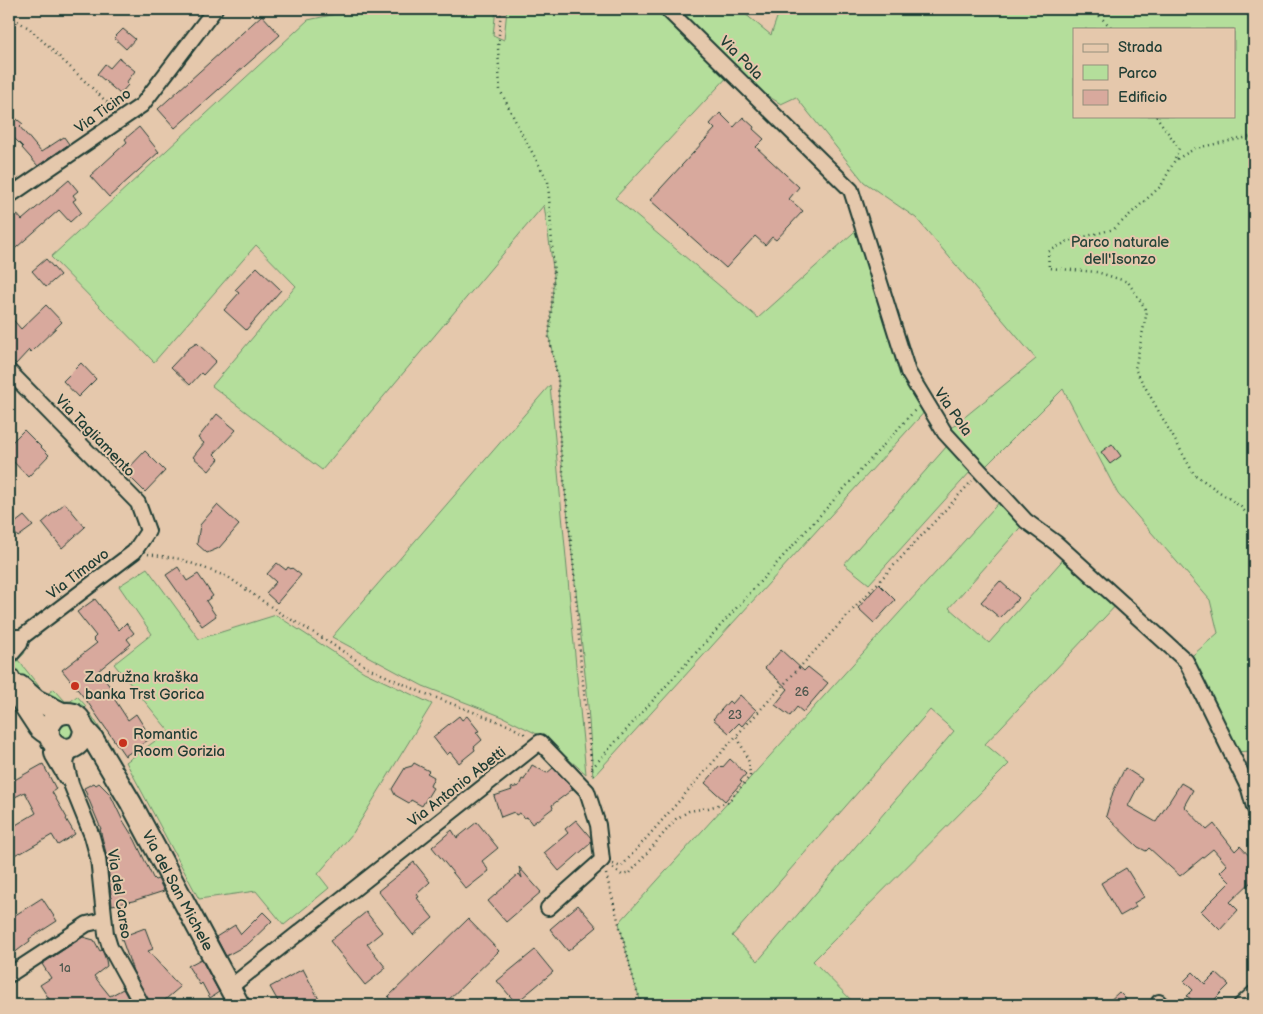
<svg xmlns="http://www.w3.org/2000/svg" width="1263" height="1014" font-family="'Balsamiq Sans',sans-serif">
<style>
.green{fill:#b4de9b;stroke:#6a8e68;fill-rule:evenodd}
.building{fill:#d8a99d;stroke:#1f3d34}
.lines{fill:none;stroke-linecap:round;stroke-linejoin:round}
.minor-casing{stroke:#1f3d34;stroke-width:18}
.secondary-casing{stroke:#1f3d34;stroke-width:24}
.path{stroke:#1f3d34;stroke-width:2.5;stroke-dasharray:1 4;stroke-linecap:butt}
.minor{stroke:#e5c8ac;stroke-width:14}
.secondary{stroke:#e5c8ac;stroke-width:20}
.poi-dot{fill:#c8321e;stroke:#e5c8ac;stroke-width:2}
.labels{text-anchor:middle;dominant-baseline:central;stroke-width:4;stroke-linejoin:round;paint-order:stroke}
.number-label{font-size:12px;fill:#4d584e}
.street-label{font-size:15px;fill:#1f3d34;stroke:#e5c8ac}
.park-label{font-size:15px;fill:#264539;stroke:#e5c8ac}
.poi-label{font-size:15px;fill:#1f3d34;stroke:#e5c8ac;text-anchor:start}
</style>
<rect width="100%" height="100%" fill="#e5c8ac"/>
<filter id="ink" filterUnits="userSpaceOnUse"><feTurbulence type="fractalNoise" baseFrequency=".02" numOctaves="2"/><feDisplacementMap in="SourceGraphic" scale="10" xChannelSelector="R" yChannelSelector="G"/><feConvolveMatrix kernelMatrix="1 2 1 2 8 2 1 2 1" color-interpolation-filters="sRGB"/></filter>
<g filter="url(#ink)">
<g class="green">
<path d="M359,9H496L493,35L504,40L507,9H739L771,35L780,9H1254V751L1231,752L1186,661L1218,633L1210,600L1118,494L1063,389L980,472L945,433L1036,359L916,218L864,182L796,97L781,104L731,73L615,198L758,318L862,225L928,408L593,777L587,692L560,445L558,379L549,337L554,275L544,205L322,470L212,386L296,286L256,245L154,362L51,257L308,20ZM1074,29H1234V116H1074Z"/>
<path d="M550,385L586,774L543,737L503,717L423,686L332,637Z"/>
<path d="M947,446L971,471L869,584L844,564Z"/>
<path d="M1003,498L1026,521L949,608L989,643L1068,554L1120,601L985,744L1009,764L813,961L856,1005H642L635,985L619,923ZM930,710L954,731L758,961L732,936Z"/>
<path d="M147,568L199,639L276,615L364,672L432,704L353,833L318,874L329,888L284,925L256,891L199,899L126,762L169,731L114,664L152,634L119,586Z"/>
<path d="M18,651L25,652L24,654L18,660L46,695L54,689L65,701H71L77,696L86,706L83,708C75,704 68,704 60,702C41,698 26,689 16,672C11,665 12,657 18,651Z"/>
<path d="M90,713L113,749L108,752C102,740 90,725 90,713Z"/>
<path d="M62,723H70L75,728L71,738L64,739C58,733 58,731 62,723Z"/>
</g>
<g class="building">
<path d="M262,15L280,35L175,128L158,109Z"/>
<path d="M123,29L135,39L126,49L114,38Z"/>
<path d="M119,58L135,71L126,83L128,85L120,94L97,74L105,64L110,68Z"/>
<path d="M9,113L23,124L20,127L41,152L64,137L69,144L38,166L22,148L23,147L12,136L9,139Z"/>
<path d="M720,113L734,127L743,117L754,127L753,129L764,139L756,147L799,187L789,199L803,211L776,240L772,237L765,245L755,236L726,268L650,200L715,129L710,124Z"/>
<path d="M139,127L159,152L109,197L90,176L127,142L125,139Z"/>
<path d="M69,180L78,191L73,195L76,199L73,201L81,212L70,222L59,210L9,254V205L22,220Z"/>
<path d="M46,259L60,275L46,287L32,271Z"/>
<path d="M257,267L281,290L246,330L224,310L239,293L235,290Z"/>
<path d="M46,305L62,322L31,352L29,350L16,364L9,357V315L21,329Z"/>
<path d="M197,343L216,361L203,375L201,373L190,385L171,367L189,348Z"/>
<path d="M81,363L96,379L78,397L63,381Z"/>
<path d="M217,414L236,430L214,454L219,459L209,471L193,457L204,443L198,438Z"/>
<path d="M24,430L49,455L28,477L9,457V445Z"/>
<path d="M1112,444L1121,456L1110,464L1101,452Z"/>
<path d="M145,451L165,471L145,492L125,472Z"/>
<path d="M65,503L85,527L62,548L42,523Z"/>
<path d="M217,505L239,525L219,548L207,553L197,544L200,525Z"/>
<path d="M24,516L33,526L18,537L10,527Z"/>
<path d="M277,563L286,570L288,567L291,569L292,568L301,575L277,603L266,593L276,582L267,574Z"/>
<path d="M178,567L187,581L198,574L213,596L206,601L216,616L202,626L166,575Z"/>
<path d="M1000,581L1019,598L1000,618L981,602Z"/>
<path d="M879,584L895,600L874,623L858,608Z"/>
<path d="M95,599L119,630L126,623L134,633L127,639L131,644L98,671L111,688L112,687L118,698L115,700L128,720L136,714L151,738L125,756L86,700L62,670L97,643L93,639L96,636L77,612Z"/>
<path d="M781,650L804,671L808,667L828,683L803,712L797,707L790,716L775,705L788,689L765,668Z"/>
<path d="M740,695L756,710L742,726L739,723L729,733L713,719L729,701L732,704Z"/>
<path d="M459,716L462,720L467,716L479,731L476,732L482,740L474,747L475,750L459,763L450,752L447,755L433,737Z"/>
<path d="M730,759L746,774L740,781L742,782L725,801L705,783L720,766L722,768Z"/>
<path d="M414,763L429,771L427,773L434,777L430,786L433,788L422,806L411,800L409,803L395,795L392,789L405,768L412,766Z"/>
<path d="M43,764L56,789L52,792L67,818L66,819L75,834L58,845L52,835L21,853L20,852L9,858V829L36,813L25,792L15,797L9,783Z"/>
<path d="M532,765L547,773L553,768L573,789L552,805L553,808L532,824L527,817L524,818L520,813L516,815L514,812L501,817L494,796L512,790L511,788L519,786L522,779L524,780Z"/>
<path d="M1125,768L1142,779L1128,806L1156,822L1181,783L1193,790L1184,806L1207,830L1214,824L1235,851L1240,846L1254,861L1247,868L1254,875V879L1230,902L1238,910L1220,930L1201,911L1230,882L1220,872L1227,865L1213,849L1180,876L1149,848L1146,851L1138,847L1106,816L1113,792Z"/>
<path d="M94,783L96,785L99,783L110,794L122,819L135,840L153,878L155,880L158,879L164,891L133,901L112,905L107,857L100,829H101L84,788Z"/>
<path d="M576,820L591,838V843L559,871L544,853L568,833L565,829Z"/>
<path d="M477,822L498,848L482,861L489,871L466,889L432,847L452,830L457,838Z"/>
<path d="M414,862L430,882L417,894L419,897L417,898L433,918L413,935L378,891Z"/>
<path d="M519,867L541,892L506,922L488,901L519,874L522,878Z"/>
<path d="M1126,868L1144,897L1134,903L1136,907L1120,916L1101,883Z"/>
<path d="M42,898L57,921L29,939L30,941L9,957V919Z"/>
<path d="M578,905L597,927L568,951L550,929Z"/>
<path d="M263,912L272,921L248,944L226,956L216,937L235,925L241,934Z"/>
<path d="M366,912L382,932L367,944L386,968L365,985L330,941Z"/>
<path d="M468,919L499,951L443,1005H397L388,997Z"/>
<path d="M145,928L153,949L148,951L180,987L159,1005H151L133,971L121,937Z"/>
<path d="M83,937L94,940L100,951L102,950L106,960L107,966L94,976L110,996L123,989L132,1005H53L40,985L51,978L42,964Z"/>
<path d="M535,950L553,972L516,1003L497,981Z"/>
<path d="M201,959L219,992L210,998L202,983L200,985L188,966Z"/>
<path d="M303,969L322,1005H280L270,987Z"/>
<path d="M1193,972L1205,984L1216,973L1229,985L1209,1005H1198L1187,996L1193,990L1184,981Z"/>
<path d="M1119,992L1132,1005H1105Z"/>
</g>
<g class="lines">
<defs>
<g id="minor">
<path d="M667,9L851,190L908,372L945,433L1026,521L1056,543L1186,661L1249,789L1254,807"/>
<path d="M9,196L142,105L215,9"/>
<path d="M9,371L138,503L148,531L134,552L22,637H16L9,642"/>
<path d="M9,657L20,644L22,637"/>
<path d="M54,744L52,752L53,756L66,778"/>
<path d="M70,749L66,763L67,768L71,784L92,836L98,858L106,934L110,947L142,1005"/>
<path d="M9,975L87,924L104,920"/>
<path d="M229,988L540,742L587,791L598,825L602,860L548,908"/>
<path d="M1159,1002L1161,1005"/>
<path d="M1241,1005L1254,993"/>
</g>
<g id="secondary">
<path d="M9,678L16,693L39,728L44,732L49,733"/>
<path d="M20,686L36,700L62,713"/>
<path id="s1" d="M84,729C81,766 34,744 53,720C58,713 66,712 74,714L79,718L84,729L93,739L131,803L239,1005"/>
</g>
</defs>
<use href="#minor" class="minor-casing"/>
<use href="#secondary" class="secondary-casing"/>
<g class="path">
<path d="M501,9L498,47L500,90L522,134L548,181L554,275L549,337L558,379L560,445L573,559L581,665L593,777"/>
<path d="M1009,9H1018"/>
<path d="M1092,9L1113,29"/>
<path d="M9,16L29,28L113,108"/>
<path d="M1156,116L1179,148L1175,159"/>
<path d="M1254,136L1196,148L1175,160L1161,186L1114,229L1068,241L1048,252L1049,268L1097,272L1128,282L1147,311L1135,369L1194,474L1241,507L1254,522"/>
<path d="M148,554L180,559L228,577L280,613L321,637L368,668L421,692L510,726L528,736"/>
<path d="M592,768L916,409"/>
<path d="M613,864L621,867L737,735L972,481"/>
<path d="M613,868L622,875L630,873L676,819L689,811L708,808L728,802L750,776L749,762L737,736"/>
<path d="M606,874L635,985L642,1005"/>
</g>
<use href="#minor" class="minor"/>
<use href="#secondary" class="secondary"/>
</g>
</g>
<g class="poi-dot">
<circle cx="75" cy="686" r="5"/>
<circle cx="123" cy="743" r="5"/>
</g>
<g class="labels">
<g class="number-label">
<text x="802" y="692">26</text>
<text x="735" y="715">23</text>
<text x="65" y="968">1a</text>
</g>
<g class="street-label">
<text transform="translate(741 58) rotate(45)">Via Pola</text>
<text transform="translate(103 111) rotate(-36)">Via Ticino</text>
<text transform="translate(953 412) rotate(55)">Via Pola</text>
<text transform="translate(95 436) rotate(46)">Via Tagliamento</text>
<text transform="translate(78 574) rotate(-37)">Via Timavo</text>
<text transform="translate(457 787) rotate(-38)">Via Antonio Abetti</text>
<text stroke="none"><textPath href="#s1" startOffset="298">Via del San Michele</textPath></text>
<text transform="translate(119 894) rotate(81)">Via del Carso</text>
</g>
<g class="park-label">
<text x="1120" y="242">Parco naturale<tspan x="1120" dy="17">dell'Isonzo</tspan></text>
</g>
<g class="poi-label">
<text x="85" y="677">Zadružna kraška<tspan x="85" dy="17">banka Trst Gorica</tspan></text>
<text x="133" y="734">Romantic<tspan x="133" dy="17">Room Gorizia</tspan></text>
</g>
</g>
<rect width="1263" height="1014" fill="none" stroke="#e5c8ac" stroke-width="30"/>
<rect x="15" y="15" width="1233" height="984" fill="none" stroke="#1f3d34" stroke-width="2" filter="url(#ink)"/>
<rect x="1073" y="28" width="162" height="90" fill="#e5c8ac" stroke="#96907c"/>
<rect x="1083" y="44" width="25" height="8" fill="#e5c8ac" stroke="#96907c"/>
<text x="1118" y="52" font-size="15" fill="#1f3d34">Strada</text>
<rect x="1083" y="65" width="25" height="15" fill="#b4de9b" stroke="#96907c"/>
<text x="1118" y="78" font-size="15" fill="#1f3d34">Parco</text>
<rect x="1083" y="90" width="25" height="15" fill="#d8a99d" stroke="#96907c"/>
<text x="1118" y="102" font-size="15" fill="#1f3d34">Edificio</text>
</svg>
